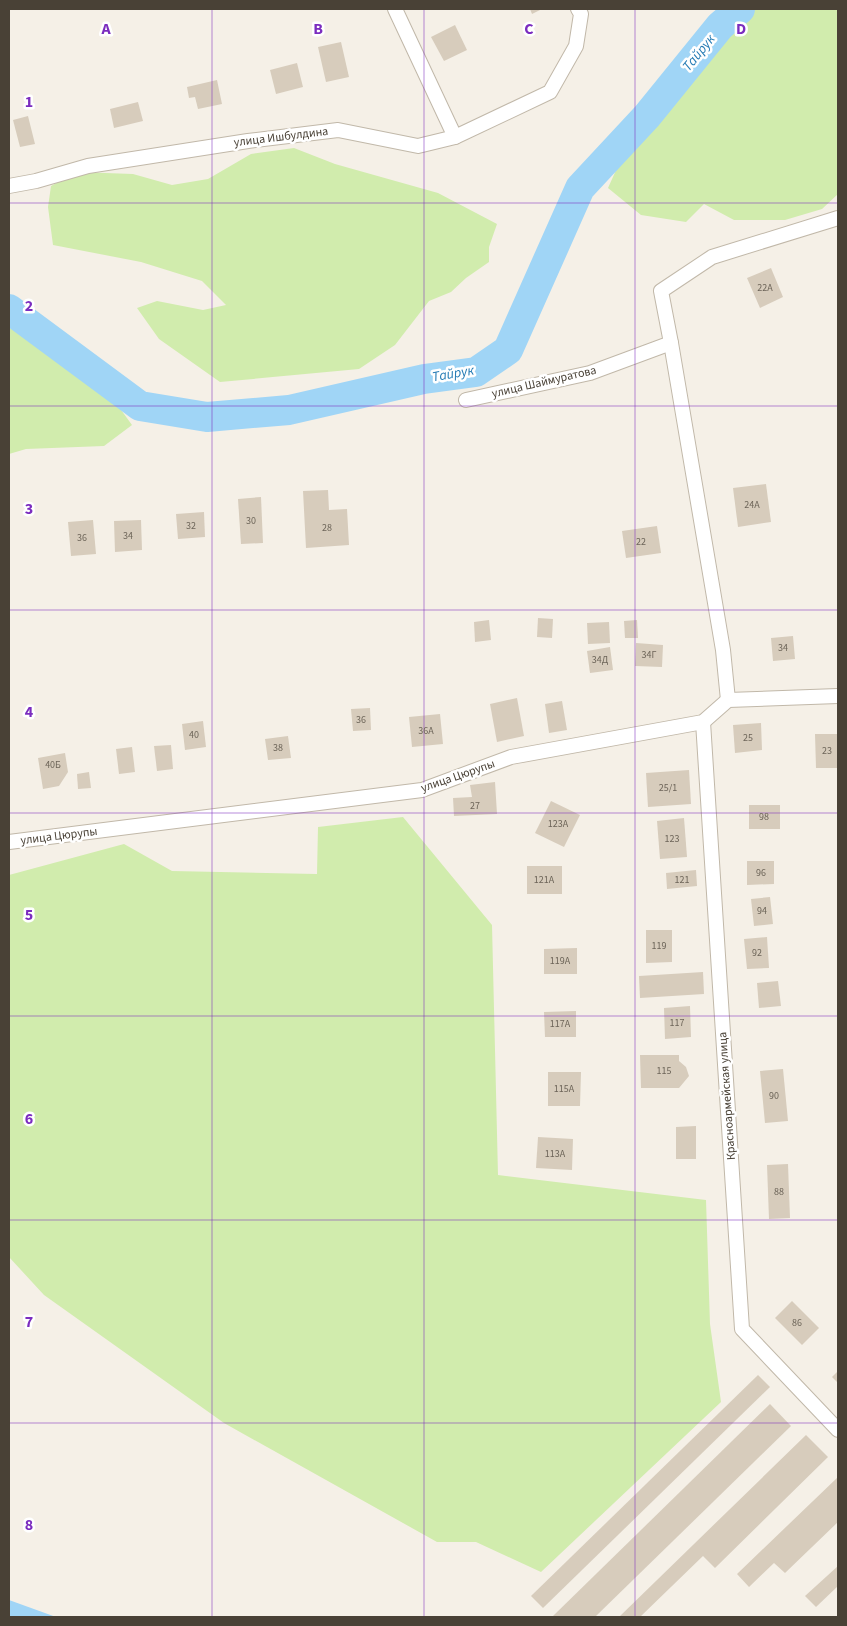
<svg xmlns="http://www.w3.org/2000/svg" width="847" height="1626" font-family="'Source Sans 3',sans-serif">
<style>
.green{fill:#d1ecad}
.water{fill:#a0d5f6}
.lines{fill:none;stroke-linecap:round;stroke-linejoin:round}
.river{stroke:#a0d5f6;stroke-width:30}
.building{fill:#d7ccbc}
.minor-casing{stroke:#c1b8a9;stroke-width:16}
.minor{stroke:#fff;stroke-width:14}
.grid{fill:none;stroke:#7b2cbf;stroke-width:1;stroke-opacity:0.55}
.labels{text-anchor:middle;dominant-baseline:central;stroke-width:5;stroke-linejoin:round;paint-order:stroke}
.number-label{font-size:10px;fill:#6c6458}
.street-label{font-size:12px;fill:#494136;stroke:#fff}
.water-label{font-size:14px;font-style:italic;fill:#257bb4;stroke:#fff}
.grid-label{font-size:16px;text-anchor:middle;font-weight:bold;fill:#7b2cbf;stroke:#fff;stroke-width:5;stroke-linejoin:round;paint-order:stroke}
</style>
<rect width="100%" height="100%" fill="#f5f0e7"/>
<g class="green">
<path d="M744,9H838V194L822,209L785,220H734L704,204L686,222L641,215L608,188L626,148L676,92Z"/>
<path d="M294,148L335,164L438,193L497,224L489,247V262L466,278L451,292L429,301L395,345L359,369L220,382L159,339L137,308L157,301L203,310L226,305L202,281L141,262L53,245L48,207L51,186L77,172L133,174L172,185L208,179L251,154Z"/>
<path d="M15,327L108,392L132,425L104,446L26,449L9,454V329Z"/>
<path d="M403,817L492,925L498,1175L706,1200L710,1324L721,1402L541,1572L476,1542H437L224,1423L44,1295L9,1257V875L124,844L172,871L317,874L318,827Z"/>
</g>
<path class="water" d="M9,1600L56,1617H9Z"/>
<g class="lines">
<path class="river" d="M9,309L140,406L207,417L289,410L424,379L476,372L508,350L580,188L647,116L720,26L740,9"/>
</g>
<g class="building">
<path d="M530,9H542L532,14Z"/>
<path d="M455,25L467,50L444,61L431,37Z"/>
<path d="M341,42L349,77L326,82L318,47Z"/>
<path d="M297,63L303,87L276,94L270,70Z"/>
<path d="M217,80L222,104L198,109L195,97L189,98L187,87Z"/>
<path d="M138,102L143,121L114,128L110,109Z"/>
<path d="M28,116L35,144L20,147L13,120Z"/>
<path d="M771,268L783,297L760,308L747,278Z"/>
<path d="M766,484L771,522L738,527L733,488Z"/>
<path d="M328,490L329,510L347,509L349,545L306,548L303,491Z"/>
<path d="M261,497L263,543L241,544L238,499Z"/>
<path d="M204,512L205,537L178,539L176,514Z"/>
<path d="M93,520L96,554L71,556L68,522Z"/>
<path d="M141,520L142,550L115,552L114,521Z"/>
<path d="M657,526L661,553L626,558L622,531Z"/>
<path d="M538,618L553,619L552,638L537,637Z"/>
<path d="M489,620L491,640L475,642L474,622Z"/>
<path d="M637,620L638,638H625L624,621Z"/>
<path d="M609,622L610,643L588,644L587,623Z"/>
<path d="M793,636L795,659L773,661L771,638Z"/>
<path d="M636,643L663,645L662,667L635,666Z"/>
<path d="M610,647L613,670L590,673L587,651Z"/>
<path d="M517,698L524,736L497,742L490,704Z"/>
<path d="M562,701L567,730L549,733L545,704Z"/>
<path d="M370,708L371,730L353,731L351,709Z"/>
<path d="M440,714L443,744L412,747L409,717Z"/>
<path d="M203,721L206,747L185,750L182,724Z"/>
<path d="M761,723L762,750L735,753L733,725Z"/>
<path d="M815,734H838V768H816Z"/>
<path d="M288,736L291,758L268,760L265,739Z"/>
<path d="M171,745L173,769L157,771L154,746Z"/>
<path d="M132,747L135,772L119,774L116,749Z"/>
<path d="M65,753L68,772L59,786L43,789L38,758Z"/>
<path d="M689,770L691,804L648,807L646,773Z"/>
<path d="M89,772L91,788L78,789L77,774Z"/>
<path d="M495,782L497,814L454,816L453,798L472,797L470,785Z"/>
<path d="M551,801L580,815L564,847L535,833Z"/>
<rect x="749" y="805" width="31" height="24"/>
<path d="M684,818L687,857L660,859L657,821Z"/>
<path d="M747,861H774V884L747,885Z"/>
<rect x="527" y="866" width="35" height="28"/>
<path d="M696,870L697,886L667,889L666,873Z"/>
<path d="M770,897L773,924L754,926L751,899Z"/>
<path d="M646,930H672V962L646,963Z"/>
<path d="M767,937L769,968L747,969L744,939Z"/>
<path d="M577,948V974H544V949Z"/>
<path d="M703,972L704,994L640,998L639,976Z"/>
<path d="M778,981L781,1006L759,1008L757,983Z"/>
<path d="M690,1006L691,1037L665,1039L664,1008Z"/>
<path d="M576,1011V1037H545L544,1012Z"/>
<path d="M640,1055H679V1061L686,1067L689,1076L679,1088H641Z"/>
<path d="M783,1069L788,1121L765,1123L760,1071Z"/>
<path d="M548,1072H581L580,1106H548Z"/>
<path d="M696,1126V1159H676V1127Z"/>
<path d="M538,1137L573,1139L572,1170L536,1168Z"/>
<path d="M788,1164L790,1218L769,1219L767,1165Z"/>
<path d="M792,1301L819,1328L802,1345L775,1318Z"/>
<path d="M838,1371V1383L832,1377Z"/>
<path d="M758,1375L770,1387L543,1608L531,1596Z"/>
<path d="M770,1404L791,1426L595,1617H554L553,1616Z"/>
<path d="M806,1435L828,1457L715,1568L703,1556L640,1617H619Z"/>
<path d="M838,1477V1522L785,1573L774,1563L749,1587L737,1574Z"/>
<path d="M838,1566V1586L816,1607L805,1596Z"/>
</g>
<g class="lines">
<defs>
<g id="minor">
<path d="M395,9L455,137"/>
<path d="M9,186L36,181L88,166L248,141L338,130L418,146L455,137L550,92L576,46L581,14L578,9"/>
<path d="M671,343L723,650L728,700"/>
<path d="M466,400L590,373L671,343L661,291L712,257L838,218"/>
<path d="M703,722L742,1329L838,1430"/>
<path d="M9,842L422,790L511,757L703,722L728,700L838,696"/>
</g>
</defs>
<use href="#minor" class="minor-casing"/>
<use href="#minor" class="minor"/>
</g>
<path class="grid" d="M212,9V1617M424,9V1617M635,9V1617M9,203H838M9,406H838M9,610H838M9,813H838M9,1016H838M9,1220H838M9,1423H838"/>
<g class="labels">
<g class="number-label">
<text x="765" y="288">22А</text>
<text x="752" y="505">24А</text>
<text x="251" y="521">30</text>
<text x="191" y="526">32</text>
<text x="327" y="528">28</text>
<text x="128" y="536">34</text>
<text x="82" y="538">36</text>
<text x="641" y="542">22</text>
<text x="783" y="648">34</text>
<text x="649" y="655">34Г</text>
<text x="600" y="660">34Д</text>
<text x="361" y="720">36</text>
<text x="426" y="731">36А</text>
<text x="194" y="735">40</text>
<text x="748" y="738">25</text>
<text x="278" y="748">38</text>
<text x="827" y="751">23</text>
<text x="53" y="765">40Б</text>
<text x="668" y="788">25/1</text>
<text x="475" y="806">27</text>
<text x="764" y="817">98</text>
<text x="558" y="824">123А</text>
<text x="672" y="839">123</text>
<text x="761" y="873">96</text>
<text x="544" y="880">121А</text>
<text x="682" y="880">121</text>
<text x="762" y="911">94</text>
<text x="659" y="946">119</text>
<text x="757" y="953">92</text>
<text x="560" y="961">119А</text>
<text x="677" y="1023">117</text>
<text x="560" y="1024">117А</text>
<text x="664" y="1071">115</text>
<text x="564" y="1089">115А</text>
<text x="774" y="1096">90</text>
<text x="555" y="1154">113А</text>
<text x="779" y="1192">88</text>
<text x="797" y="1323">86</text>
</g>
<g class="street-label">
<text transform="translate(281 137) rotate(-7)">улица Ишбулдина</text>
<text transform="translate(544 382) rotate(-13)">улица Шаймуратова</text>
<text transform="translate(458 776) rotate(-19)">улица Цюрупы</text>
<text transform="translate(59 836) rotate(-7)">улица Цюрупы</text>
<text transform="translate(727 1096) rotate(-94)">Красноармейская улица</text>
</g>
<g class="water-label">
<text transform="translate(699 53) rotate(-51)">Тайрук</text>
<text transform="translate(453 374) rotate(-10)">Тайрук</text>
</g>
</g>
<g class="grid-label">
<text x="106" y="34">A</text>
<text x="318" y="34">B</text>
<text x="529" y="34">C</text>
<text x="741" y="34">D</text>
<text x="29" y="107">1</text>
<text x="29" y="311">2</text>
<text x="29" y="514">3</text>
<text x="29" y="717">4</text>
<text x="29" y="920">5</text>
<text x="29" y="1124">6</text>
<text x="29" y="1327">7</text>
<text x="29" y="1530">8</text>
</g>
<rect width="847" height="1626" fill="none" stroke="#494136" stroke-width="20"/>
</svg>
